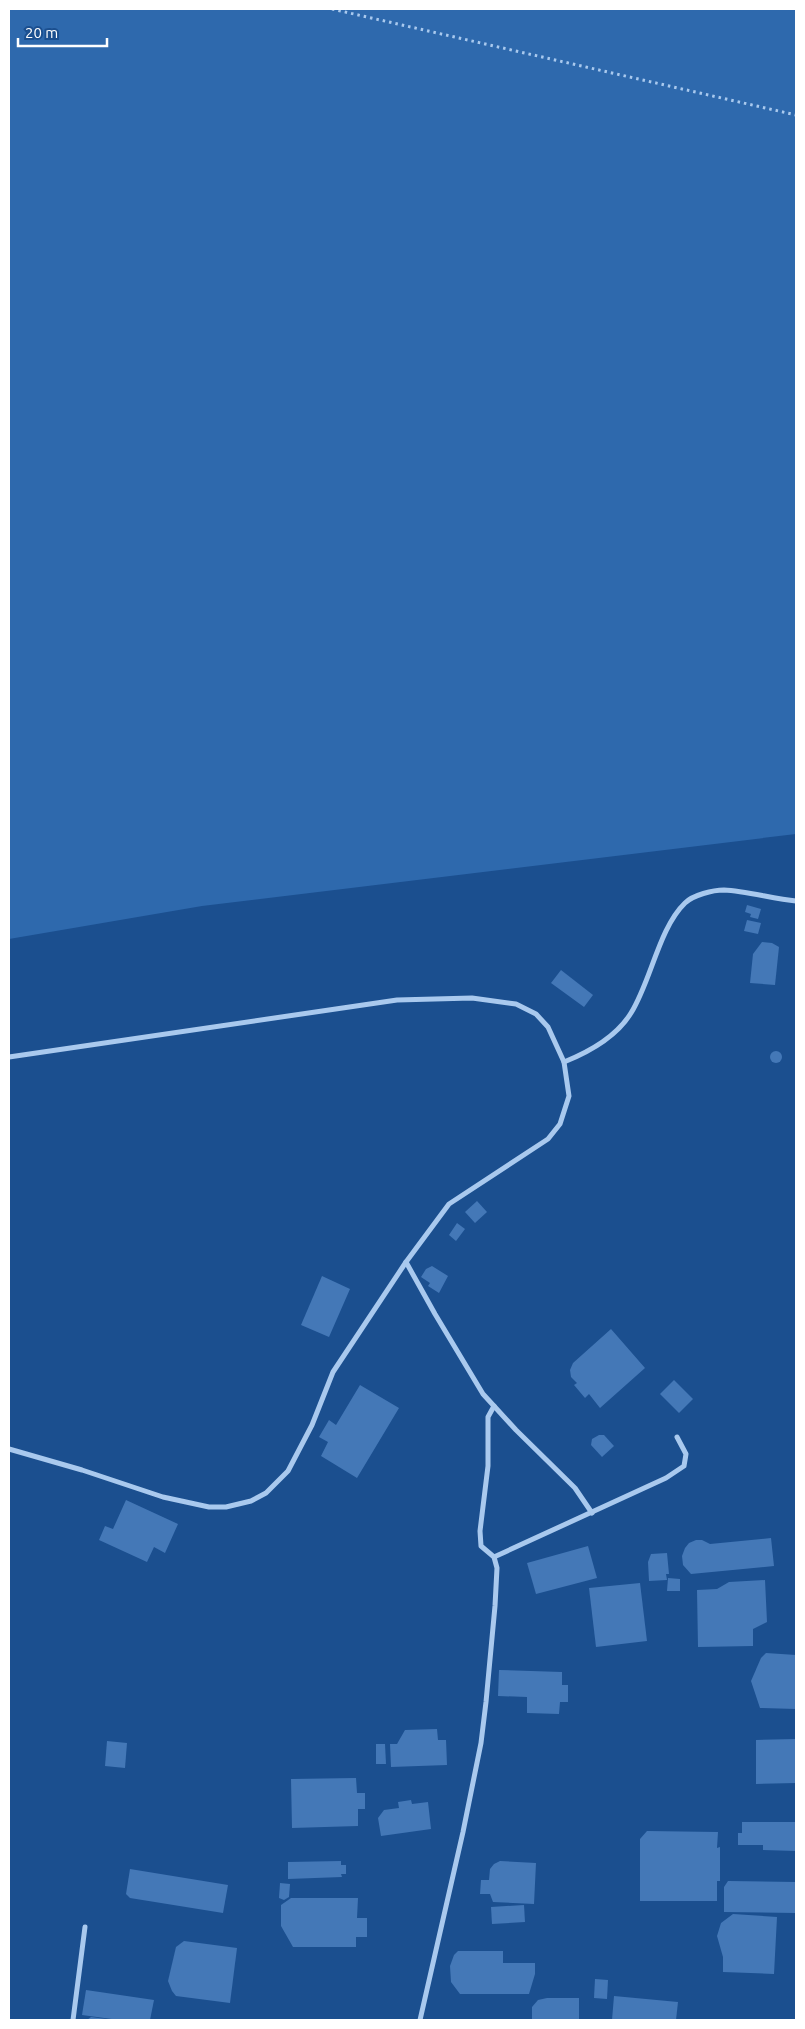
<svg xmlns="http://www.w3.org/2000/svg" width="805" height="2029" font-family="Ubuntu,sans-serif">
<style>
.green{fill:#2e69ad}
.building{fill:#4478b7}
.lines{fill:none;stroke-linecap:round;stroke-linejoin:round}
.path{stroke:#a9c9ee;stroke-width:3;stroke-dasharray:2.5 4;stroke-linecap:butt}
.minor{stroke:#a9c9ee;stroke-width:5}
</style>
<rect width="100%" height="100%" fill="#1b4f8f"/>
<path class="green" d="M9,9H796V834L202,906L9,939Z"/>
<g class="building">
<path d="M747,905L761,909L758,919L750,917L751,914L745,912Z"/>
<path d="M747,920L761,923L758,934L744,931Z"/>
<path d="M762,942L772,943L779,947L775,985L750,983L753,954Z"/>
<path d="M561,970L593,995L584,1007L551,983Z"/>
<circle cx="776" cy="1057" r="6"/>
<path d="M477,1201L487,1212L475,1223L465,1212Z"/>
<path d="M457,1223L465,1229L456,1241L449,1235Z"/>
<path d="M432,1266L448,1276L439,1293L428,1286L430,1283L421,1277L426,1269Z"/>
<path d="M322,1276L350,1289L329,1337L301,1325Z"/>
<path d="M611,1329L645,1368L600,1408L589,1394L585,1398L574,1385L577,1383L571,1377L570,1370L573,1363Z"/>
<path d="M674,1380L693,1399L679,1413L660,1394Z"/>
<path d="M360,1385L399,1408L357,1478L321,1456L328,1442L319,1437L329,1420L336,1425Z"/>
<path d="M599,1435H604L614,1446L602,1457L591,1445L592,1439Z"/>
<path d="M126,1500L178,1524L165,1553L154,1547L147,1562L99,1540L105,1526L113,1529Z"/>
<path d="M771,1538L774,1566L691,1574L683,1565L682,1556L685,1548L689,1543L696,1540H702L710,1544Z"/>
<path d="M588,1546L597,1578L536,1594L527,1563Z"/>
<path d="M667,1553L669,1574H666L667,1580L649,1581L648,1562L651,1554Z"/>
<path d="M668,1578L680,1579V1591H667Z"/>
<path d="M765,1580L767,1622L753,1629V1646L698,1647L697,1590L717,1589L729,1582Z"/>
<path d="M640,1583L647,1641L596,1647L589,1588Z"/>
<path d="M766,1653L796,1655V1709L760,1708L751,1681L761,1658Z"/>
<path d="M499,1670L562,1672V1685H568V1702H560L559,1714L527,1713V1697L498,1696Z"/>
<path d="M437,1729L438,1740H446L447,1765L391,1767L390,1744H397L405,1730Z"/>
<path d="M796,1739V1783L756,1784V1740Z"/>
<path d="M107,1741L127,1743L125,1768L105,1766Z"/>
<path d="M376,1744H385L386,1764H376Z"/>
<path d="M356,1778L357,1793H365V1809H358V1826L292,1828L291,1779Z"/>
<path d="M411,1800L412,1804L428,1802L431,1829L381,1836L378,1818L384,1810L399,1808L398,1802Z"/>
<path d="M742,1822H796V1851L763,1850V1845H738V1833H742Z"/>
<path d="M647,1831L718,1832L717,1848L720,1847V1881H717V1901H640V1839Z"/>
<path d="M341,1861V1865H346V1874H341L342,1877L288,1879V1862Z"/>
<path d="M500,1861L536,1863L534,1904L493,1902L490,1894H480L481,1880H489L490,1869L494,1864Z"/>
<path d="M130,1869L228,1885L223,1913L130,1898L126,1894Z"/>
<path d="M728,1881L796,1882V1913L724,1912V1887Z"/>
<path d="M280,1883L290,1884L289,1897L284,1900L279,1898Z"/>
<path d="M291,1898H358L357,1918H367V1937H356V1947H293L281,1926V1905Z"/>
<path d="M524,1905L525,1922L492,1924L491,1907Z"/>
<path d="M733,1914L777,1917L774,1974L723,1972V1957L717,1936L721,1923Z"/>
<path d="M184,1941L237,1948L230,2003L176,1996L172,1991L168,1981L176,1947Z"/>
<path d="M458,1951H503V1963H535V1974L529,1994H460L451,1982L450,1966L454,1955Z"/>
<path d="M595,1979L608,1980L607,1999L594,1998Z"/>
<path d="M86,1990L154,2000L150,2020H119L82,2015Z"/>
<path d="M614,1996L678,2002L676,2020H612Z"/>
<path d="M547,1998H579V2020H532V2007L538,2000Z"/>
<path d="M91,2017L106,2019V2020H87Z"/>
</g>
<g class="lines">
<path class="path" d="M332,9L796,115"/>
<g class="minor">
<path d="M9,1057L397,1000L472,998L516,1004L536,1014L548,1027L564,1062L569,1096L560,1124L548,1139L449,1204L406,1262L333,1372L312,1425L288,1471L266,1493L251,1501L226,1507H209L163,1497L82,1470L9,1449"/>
<path d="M564,1062C589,1052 617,1036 631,1013C651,981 659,928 685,903C693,895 713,890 724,890C746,891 774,899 796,901"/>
<path d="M406,1262L435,1314L483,1394L516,1430L575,1488L592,1513"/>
<path d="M494,1557L666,1478L684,1466L686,1454L677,1437"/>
<path d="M73,2020L85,1927"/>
<path d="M420,2020L463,1832L481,1743L486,1702L495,1606L497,1568L494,1557L481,1546L480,1531L488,1466V1417L494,1406"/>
</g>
</g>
<rect width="805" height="2029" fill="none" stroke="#ffffff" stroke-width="20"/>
<path d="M18 38v8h89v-8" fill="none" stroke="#ffffff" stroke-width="2.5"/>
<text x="25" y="38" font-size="15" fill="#ffffff" stroke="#1b4f8f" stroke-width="4" paint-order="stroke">20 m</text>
</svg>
